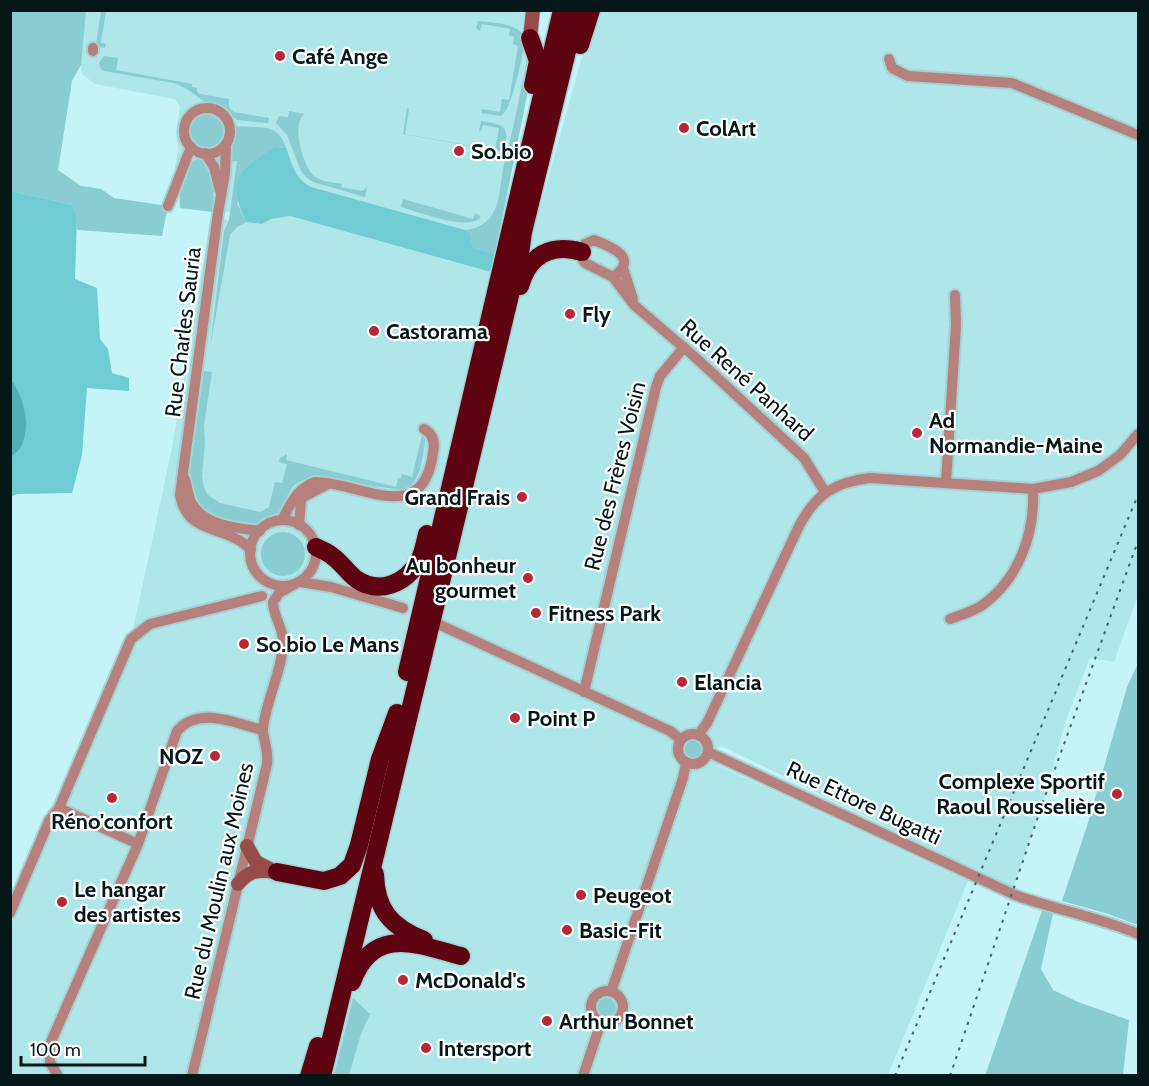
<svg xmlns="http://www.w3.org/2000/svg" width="1149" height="1086" font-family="Cabin,sans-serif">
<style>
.built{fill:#aee6ea;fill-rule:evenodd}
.green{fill:#89ccd1}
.forest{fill:#6fccd2}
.water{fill:#51b0b6}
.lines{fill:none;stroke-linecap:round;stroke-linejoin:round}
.street-casing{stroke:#a5d1d3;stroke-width:14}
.secondary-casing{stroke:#a5d1d3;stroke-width:16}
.highway-casing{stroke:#a5d1d3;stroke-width:21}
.street{stroke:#b6807d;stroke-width:10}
.secondary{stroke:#974c4a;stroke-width:14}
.highway{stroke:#5e0411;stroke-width:18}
.rail{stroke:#476365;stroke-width:2;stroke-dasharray:3 6;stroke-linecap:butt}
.poi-dot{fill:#b82734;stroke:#fff;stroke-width:2}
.labels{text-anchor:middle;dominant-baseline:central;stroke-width:4.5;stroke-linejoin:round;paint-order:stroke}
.poi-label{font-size:22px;font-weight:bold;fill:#051718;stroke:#fff;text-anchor:start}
.street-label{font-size:22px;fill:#051718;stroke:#fff}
</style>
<rect width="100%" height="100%" fill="#c4f4f7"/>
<g class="built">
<path d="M86,11H533L530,45L495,254L273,211L212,212L213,185L204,161L197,159L186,169L175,168L178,150L176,132L180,107L175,99L95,84L82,74L80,60Z"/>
<path d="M597,11H1138V595L1114,662L1090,658L1066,720L1044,799L1011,893L978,878L975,870L722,746L709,752L719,766L968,881L888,1075L11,1076V908L131,639L172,448L211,218L262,224L271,219L290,216L491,272L428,609L580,64ZM693,734L703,738L709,748L705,758L701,762L691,764L681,759L677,747L678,743L683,737Z"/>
</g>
<g class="green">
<path d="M11,11H86L81,65L72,81L58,170L81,186L101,189L114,198L168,206L162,236L77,230V217L73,205L11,191Z"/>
<path d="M101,11H106L101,43L106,44L105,48L99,47L96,44Z"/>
<path d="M478,21C492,23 521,22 525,40C523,54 512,110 501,116L481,113L482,109L500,112L502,99L509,100L518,46L513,44L514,37L509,35L510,29L482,24L480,31L476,28Z"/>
<path d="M529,47L534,61L495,254L473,248L470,233L465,230C476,229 486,224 492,215C501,201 500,181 504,165C514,126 522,87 529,47Z"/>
<path d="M104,56L118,58L116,70L192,84V87L197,88V91L200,94L229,99V108L234,112L269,118L268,123L237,120L221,107L202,100L187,89L174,83L104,71L101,69L99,63Z"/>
<path d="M407,108L409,109L405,134L495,150L499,128L483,125L481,131H479L481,121C505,125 511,126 503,152L403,134Z"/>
<path d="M289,111L304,114C291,125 303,166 314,176C321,182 334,182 342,184L341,187L362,191L367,187L365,197L313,182L307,178L301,171L287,135L276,123L279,116L288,117Z"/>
<circle cx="207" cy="131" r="19"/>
<path d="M236,126C259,129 278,121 286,148L275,147L237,203L246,222L237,227L230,235L210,348L224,231L229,220L237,161L227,162C228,149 234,138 236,126Z"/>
<path d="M197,159L204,161C215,176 214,194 212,212L180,208C178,194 183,164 197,159Z"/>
<path d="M403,199L473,219L475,213L481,217C468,232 419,212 401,207Z"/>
<path d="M204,371L212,372L204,425L205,443L202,476L204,488L208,495L220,503L260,512L269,507L275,482L282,483L287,464L279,462L280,458L287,454L286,460L396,487L398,478H401L402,474L412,477L422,435L426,438C422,456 422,485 402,490L318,478C279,478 292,510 270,521C259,526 249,524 238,522C205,517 191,505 190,472Z"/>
<circle cx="283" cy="554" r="22"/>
<path d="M1138,663V925L1105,913L1062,901L1087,826L1127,687Z"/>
<circle cx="692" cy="751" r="11"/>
<path d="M1044,905L1054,909L1041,969L1053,990L1078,1002L1129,1020L1123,1075L985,1076Z"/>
<path d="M353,998L370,1014L361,1034L349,1075H334Z"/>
<circle cx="606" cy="1008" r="10"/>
</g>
<g class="forest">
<path d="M275,147L286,148C292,164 295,179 311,187L465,230L470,233L473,248L495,254L491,272L290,216L271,219L262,224L246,222C226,177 239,171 275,147Z"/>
<path d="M11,191L73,205L77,217L75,279L97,288L100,339L108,349L112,373L129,378V391L87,388L82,455L72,493L17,494L11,497V499V457C15,454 21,449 23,443C31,422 22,396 11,379Z"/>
</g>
<path class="water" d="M11,379C23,396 31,423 23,443C21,449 15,454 11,457Z"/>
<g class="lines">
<defs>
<g id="street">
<path d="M93,51V48"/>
<path d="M889,59L892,68L908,76L1012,83L1138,135"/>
<circle cx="207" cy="131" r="23"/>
<path d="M226,144L225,173L218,213L180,495C187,537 230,525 251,550"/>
<path d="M205,153L214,167L220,191"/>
<path d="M168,206L191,147"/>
<path d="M623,268L633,299"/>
<path d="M613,277C640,258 612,247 594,240L585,244L582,258L585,263L613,277L634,305L696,358L804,458L825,492"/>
<path d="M185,479C187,486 188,495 191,502C204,526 236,528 260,531"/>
<path d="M946,482L956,325L955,295"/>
<path d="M282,520C291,504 296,489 315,482C361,482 423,529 433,453C435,443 434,434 424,429"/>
<circle cx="283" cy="553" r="33"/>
<path d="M299,525L301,501L303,497L328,484"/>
<path d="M300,582L331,587L403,608"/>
<path d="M950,619C961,615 975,611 984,604C1020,577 1035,532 1033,489"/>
<path d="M438,624L670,731L680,739"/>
<path d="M584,692L656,387L660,376L684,347"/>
<circle cx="693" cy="749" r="15"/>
<path d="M698,735L707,723L799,526C816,494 835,482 870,478L1033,489L1071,482L1098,471L1120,455L1138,434"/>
<path d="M708,752L1015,895C1056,910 1099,917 1138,934"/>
<path d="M59,808L138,844"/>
<path d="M10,913L49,821L59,808L131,639L150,624L262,596"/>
<circle cx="607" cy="1007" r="16"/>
<path d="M611,992L683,778L686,763"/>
<path d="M58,1076L50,1062V1044L138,844L177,731C199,706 235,723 262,730"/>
<path d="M192,1076L267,764C269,749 262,737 263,728C266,701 283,668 283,641C283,627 273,616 273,602L279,593L295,584"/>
<path d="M583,1076L601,1022"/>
</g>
<g id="secondary">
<path d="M530,38L533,10"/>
<path d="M247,846L256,862L270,869"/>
<path d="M238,884C250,869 259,870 277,872"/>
</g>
<g id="highway">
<path d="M530,38L538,61L533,85"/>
<path d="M580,45L591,10"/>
<path d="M520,286C529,255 551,243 582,252"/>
<path d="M316,547C321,550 328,552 332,556C341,562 347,572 356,579C379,595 405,584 419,561C423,553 425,543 427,534"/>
<path d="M407,672L562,10"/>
<path d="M277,872L324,881L340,876L352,865L359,845L380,759L397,713"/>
<path d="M375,874C376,910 391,927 424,940"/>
<path d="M352,982C373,925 416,944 461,956"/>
<path d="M309,1076L318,1046"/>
<path d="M322,1076L520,254L523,232L577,10"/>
</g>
</defs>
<use href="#street" class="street-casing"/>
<use href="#secondary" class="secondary-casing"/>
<use href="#highway" class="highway-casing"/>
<use href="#street" class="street"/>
<use href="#secondary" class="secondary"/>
<use href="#highway" class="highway"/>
<g class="rail">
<path d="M895,1076L1138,495"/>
<path d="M950,1076L1044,799L1138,541"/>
</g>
</g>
<g class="poi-dot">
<circle cx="280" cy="56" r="6"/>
<circle cx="684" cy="128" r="6"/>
<circle cx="459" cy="151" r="6"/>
<circle cx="570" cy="314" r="6"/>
<circle cx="374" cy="331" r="6"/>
<circle cx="917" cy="433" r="6"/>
<circle cx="522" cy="497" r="6"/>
<circle cx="528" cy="578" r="6"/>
<circle cx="536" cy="613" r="6"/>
<circle cx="244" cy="644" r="6"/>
<circle cx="682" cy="682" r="6"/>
<circle cx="515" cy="718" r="6"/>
<circle cx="215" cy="756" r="6"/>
<circle cx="1117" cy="794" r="6"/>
<circle cx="112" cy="798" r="6"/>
<circle cx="581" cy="895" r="6"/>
<circle cx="62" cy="902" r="6"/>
<circle cx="567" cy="930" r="6"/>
<circle cx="403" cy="980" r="6"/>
<circle cx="547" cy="1021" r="6"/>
<circle cx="426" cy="1048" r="6"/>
</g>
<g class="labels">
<g class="poi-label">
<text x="292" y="56">Café Ange</text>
<text x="696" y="128">ColArt</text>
<text x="471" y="151">So.bio</text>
<text x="582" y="314">Fly</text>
<text x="386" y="331">Castorama</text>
<text x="929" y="420">Ad<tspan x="929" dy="25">Normandie-Maine</tspan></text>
<text x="510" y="497" text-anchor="end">Grand Frais</text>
<text x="516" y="565" text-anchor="end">Au bonheur<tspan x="516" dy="25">gourmet</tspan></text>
<text x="548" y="613">Fitness Park</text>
<text x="256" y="644">So.bio Le Mans</text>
<text x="694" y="682">Elancia</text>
<text x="527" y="718">Point P</text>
<text x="203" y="756" text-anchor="end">NOZ</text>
<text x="1105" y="781" text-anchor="end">Complexe Sportif<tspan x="1105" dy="25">Raoul Rousselière</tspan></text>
<text x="112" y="821" text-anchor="middle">Réno'confort</text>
<text x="74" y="889">Le hangar<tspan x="74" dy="25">des artistes</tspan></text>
<text x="593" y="895">Peugeot</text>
<text x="579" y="930">Basic-Fit</text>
<text x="415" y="980">McDonald's</text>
<text x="559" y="1021">Arthur Bonnet</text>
<text x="438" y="1048">Intersport</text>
</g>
<g class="street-label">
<text transform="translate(183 332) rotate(-83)">Rue Charles Sauria</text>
<text transform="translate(747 380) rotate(42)">Rue René Panhard</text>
<text transform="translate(615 476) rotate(-76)">Rue des Frères Voisin</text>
<text transform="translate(864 803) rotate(25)">Rue Ettore Bugatti</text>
<text transform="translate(219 881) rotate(-77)">Rue du Moulin aux Moines</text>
</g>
</g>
<rect width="1149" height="1086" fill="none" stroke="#051718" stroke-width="24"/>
<path d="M21 1056v9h124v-9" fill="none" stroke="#051718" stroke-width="3"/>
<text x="30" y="1056" font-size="18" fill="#051718" stroke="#ffffff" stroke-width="4.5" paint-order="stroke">100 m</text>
</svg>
